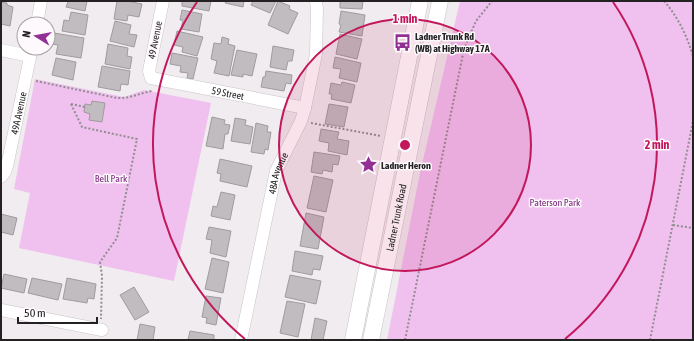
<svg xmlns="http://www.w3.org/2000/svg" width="694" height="341" font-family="'Asap Condensed',sans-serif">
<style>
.green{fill:#f0c0ef}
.building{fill:#c0bcc0;stroke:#9f9b9f}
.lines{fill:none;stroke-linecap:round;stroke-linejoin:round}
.street-casing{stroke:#c8c3c7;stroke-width:13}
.secondary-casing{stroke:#c8c3c7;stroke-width:17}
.path{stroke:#918e90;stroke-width:2;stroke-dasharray:2 2;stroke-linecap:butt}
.street{stroke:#fff;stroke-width:12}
.secondary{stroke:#fff;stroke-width:16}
.ring{fill:none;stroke:#c2185b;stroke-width:2}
.labels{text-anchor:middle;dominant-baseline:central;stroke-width:3;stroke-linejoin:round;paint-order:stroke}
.poi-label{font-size:10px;font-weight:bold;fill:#232122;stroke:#fdf9fd;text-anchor:start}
.street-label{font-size:10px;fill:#232122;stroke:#fdf9fd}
.park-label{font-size:10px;fill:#78247a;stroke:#fdf9fd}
.centre{fill:#c2185b;stroke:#fdf9fd;stroke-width:2}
.ring-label{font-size:12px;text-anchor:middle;font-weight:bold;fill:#c2185b;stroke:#fdf9fd;stroke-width:3;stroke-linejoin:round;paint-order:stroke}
</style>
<rect width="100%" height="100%" fill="#f0ecf0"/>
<g class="green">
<path d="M460,1H693V340H387L420,173Z"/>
<path d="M35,79L124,97L144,90L211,103L174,281L19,248L30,193L14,189Z"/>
</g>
<g class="building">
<path d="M65,1H87L85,11L66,7L68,2Z"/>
<path d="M117,1H127L142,4L139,17L128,15L127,21L114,19Z"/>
<path d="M182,1H211L209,11L182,6Z"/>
<path d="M226,1H244L243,7L225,3Z"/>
<path d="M253,1H276L270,13L251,5Z"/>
<path d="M278,1L290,6L289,9L298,13L288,34L268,25Z"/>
<path d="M340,1H363L362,9L340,8Z"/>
<path d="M1,2L7,3V5L13,7L10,26L1,24Z"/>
<path d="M182,10L202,14L199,32L181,29L183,20H180Z"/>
<path d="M341,11L365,15L362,36L339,32L341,25L339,24Z"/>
<path d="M71,12L88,15L85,35L62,31L64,20L69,21Z"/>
<path d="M115,21L131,25L129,34L137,35L134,47L110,41Z"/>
<path d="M177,31L203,37L197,56L182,52L183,47L174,45Z"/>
<path d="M54,33L84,38L81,58L56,54L58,45L52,44Z"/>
<path d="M340,34L362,39L357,59L336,54Z"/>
<path d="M222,37L229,39L228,44L235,46L229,76L214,73L217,61L211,59L214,43L221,44Z"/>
<path d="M108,44L128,48L127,56L132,57L130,69L105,64Z"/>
<path d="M273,46L294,50L292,61H288L286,70L270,67Z"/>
<path d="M237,50L257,54L252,76L243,74V77L231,75Z"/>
<path d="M172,53L198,58L193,79L187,78L188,73L180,72L181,66L170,64Z"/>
<path d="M335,57L361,63L357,82L339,78L341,69L333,68Z"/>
<path d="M56,58L76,62L73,80L52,75Z"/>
<path d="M102,66L130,71L128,85L121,84L120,91L98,87Z"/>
<path d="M266,71L292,75L291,84L286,83L284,91L261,87L263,77H265Z"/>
<path d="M342,82L355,85L351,103L331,99L332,94H329L331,83L341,85Z"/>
<path d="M92,101L105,103L102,122L89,120L90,114L84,112L85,104L91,105Z"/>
<path d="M329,104L348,107L344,127L325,124Z"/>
<path d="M212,117L225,120L224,124L230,125L228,134H225L223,149L206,146Z"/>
<path d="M235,118L246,120L245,125L253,127L250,144L231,141Z"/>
<path d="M256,123L268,126L267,132H271L268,150L265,149L264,154L251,152Z"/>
<path d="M321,129L339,132L337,139L349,141L347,155L328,151L329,143L319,141Z"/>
<path d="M314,152L340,156L338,165L333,164L332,172L323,170L322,174L311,172Z"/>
<path d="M220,159L252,166L247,187L220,181L221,174L217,173Z"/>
<path d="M314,176L333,180L326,212L307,208Z"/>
<path d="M221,192L235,195L230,220L211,216L213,206L217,207Z"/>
<path d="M306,213L324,217L318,249L300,246Z"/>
<path d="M1,214L17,218L13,235L1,232Z"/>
<path d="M209,227L231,231L226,257L210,253L212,240L206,239Z"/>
<path d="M295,251L323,256L320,270L313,269L312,275L292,271Z"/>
<path d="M212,258L229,262L223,293L205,289Z"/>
<path d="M4,274L27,279L24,293L1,288Z"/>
<path d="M290,275L321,281L316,304L285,297Z"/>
<path d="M32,278L62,284L58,300L28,293Z"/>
<path d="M67,278L96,284L94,299L88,298L87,303L63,299Z"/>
<path d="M134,287L149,312L135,320L120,295Z"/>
<path d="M206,296L221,298L216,325L206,323L207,318L202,317Z"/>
<path d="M287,301L305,304L298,337L280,333Z"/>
<path d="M315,318L327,321L323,340H311Z"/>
<path d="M140,324L155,327L153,340H137Z"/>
<path d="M190,331L214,335V340H188Z"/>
</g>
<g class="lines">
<defs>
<g id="street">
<path id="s1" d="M163,1L149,71L151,78L305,108"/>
<path d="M37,24L41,1"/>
<path d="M1,50L30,56"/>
<path id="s2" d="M1,177L5,172L7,166L32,48"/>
<path d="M1,310L102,330"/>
<path id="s3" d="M241,340L276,171L301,121L305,108L316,54L317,9L316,1"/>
</g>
<g id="secondary">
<path d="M353,340L420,1"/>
<path id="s4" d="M371,340L440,1"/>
</g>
</defs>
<use href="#street" class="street-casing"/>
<use href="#secondary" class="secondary-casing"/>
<g class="path">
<path d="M664,1C678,17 687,36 693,56"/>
<path d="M36,81L117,98C129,99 140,93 152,91"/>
<path d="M71,104L82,127L137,139L117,238L100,262L102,276L101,319"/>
<path d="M71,104L85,107"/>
<path d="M311,123L381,136"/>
<path d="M673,225L693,228"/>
<path d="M405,340L464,49L476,21L492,1"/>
<path d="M650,340L693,121"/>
</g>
<use href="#street" class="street"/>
<use href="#secondary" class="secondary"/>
</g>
<circle cx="405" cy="145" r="126" fill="#c2185b" fill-opacity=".12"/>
<g class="ring">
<circle cx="405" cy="145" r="126"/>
<path d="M245 339A252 252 0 0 1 197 2M613 2A252 252 0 0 1 565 339"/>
</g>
<defs>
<symbol id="bus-bare" viewBox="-9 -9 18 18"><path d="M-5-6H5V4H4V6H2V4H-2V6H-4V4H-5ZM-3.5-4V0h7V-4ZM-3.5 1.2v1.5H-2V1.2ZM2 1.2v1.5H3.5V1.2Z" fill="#922f95" stroke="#fdf9fd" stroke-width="2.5" paint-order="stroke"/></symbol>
<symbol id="sight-bare" viewBox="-9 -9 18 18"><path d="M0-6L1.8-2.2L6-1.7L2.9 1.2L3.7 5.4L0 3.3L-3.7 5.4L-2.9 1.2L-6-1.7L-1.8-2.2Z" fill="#922f95" stroke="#fdf9fd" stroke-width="2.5" paint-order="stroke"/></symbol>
</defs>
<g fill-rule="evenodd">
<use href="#bus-bare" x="390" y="30" width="25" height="25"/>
<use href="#sight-bare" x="356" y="152" width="25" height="25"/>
</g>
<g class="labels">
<g class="poi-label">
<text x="415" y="36">Ladner Trunk Rd<tspan x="415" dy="12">(WB) at Highway 17A</tspan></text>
<text x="381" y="165">Ladner Heron</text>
</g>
<g class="street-label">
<text transform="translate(155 40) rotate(-79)">49 Avenue</text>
<text stroke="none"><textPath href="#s1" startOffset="157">59 Street</textPath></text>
<text stroke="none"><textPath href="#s2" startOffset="67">49A Avenue</textPath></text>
<text stroke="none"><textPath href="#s3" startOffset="171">48A Avenue</textPath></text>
<text stroke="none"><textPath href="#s4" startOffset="125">Ladner Trunk Road</textPath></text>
</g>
<g class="park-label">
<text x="111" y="178">Bell Park</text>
<text x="555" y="202">Paterson Park</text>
</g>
</g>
<circle cx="405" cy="145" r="6" class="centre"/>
<g class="ring-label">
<text x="405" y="23">1 min</text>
<text x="657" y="149">2 min</text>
</g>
<rect width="694" height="341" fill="none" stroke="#232122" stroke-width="4"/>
<g transform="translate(36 36) rotate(281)"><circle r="19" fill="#fdf9fd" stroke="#a6a3a5"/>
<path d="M0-3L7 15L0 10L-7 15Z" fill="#922f95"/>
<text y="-6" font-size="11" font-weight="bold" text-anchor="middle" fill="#232122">N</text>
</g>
<path d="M18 317v6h79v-6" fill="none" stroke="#232122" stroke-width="2"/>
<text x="24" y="317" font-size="12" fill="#232122" stroke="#fdf9fd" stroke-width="3" paint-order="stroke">50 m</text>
</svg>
